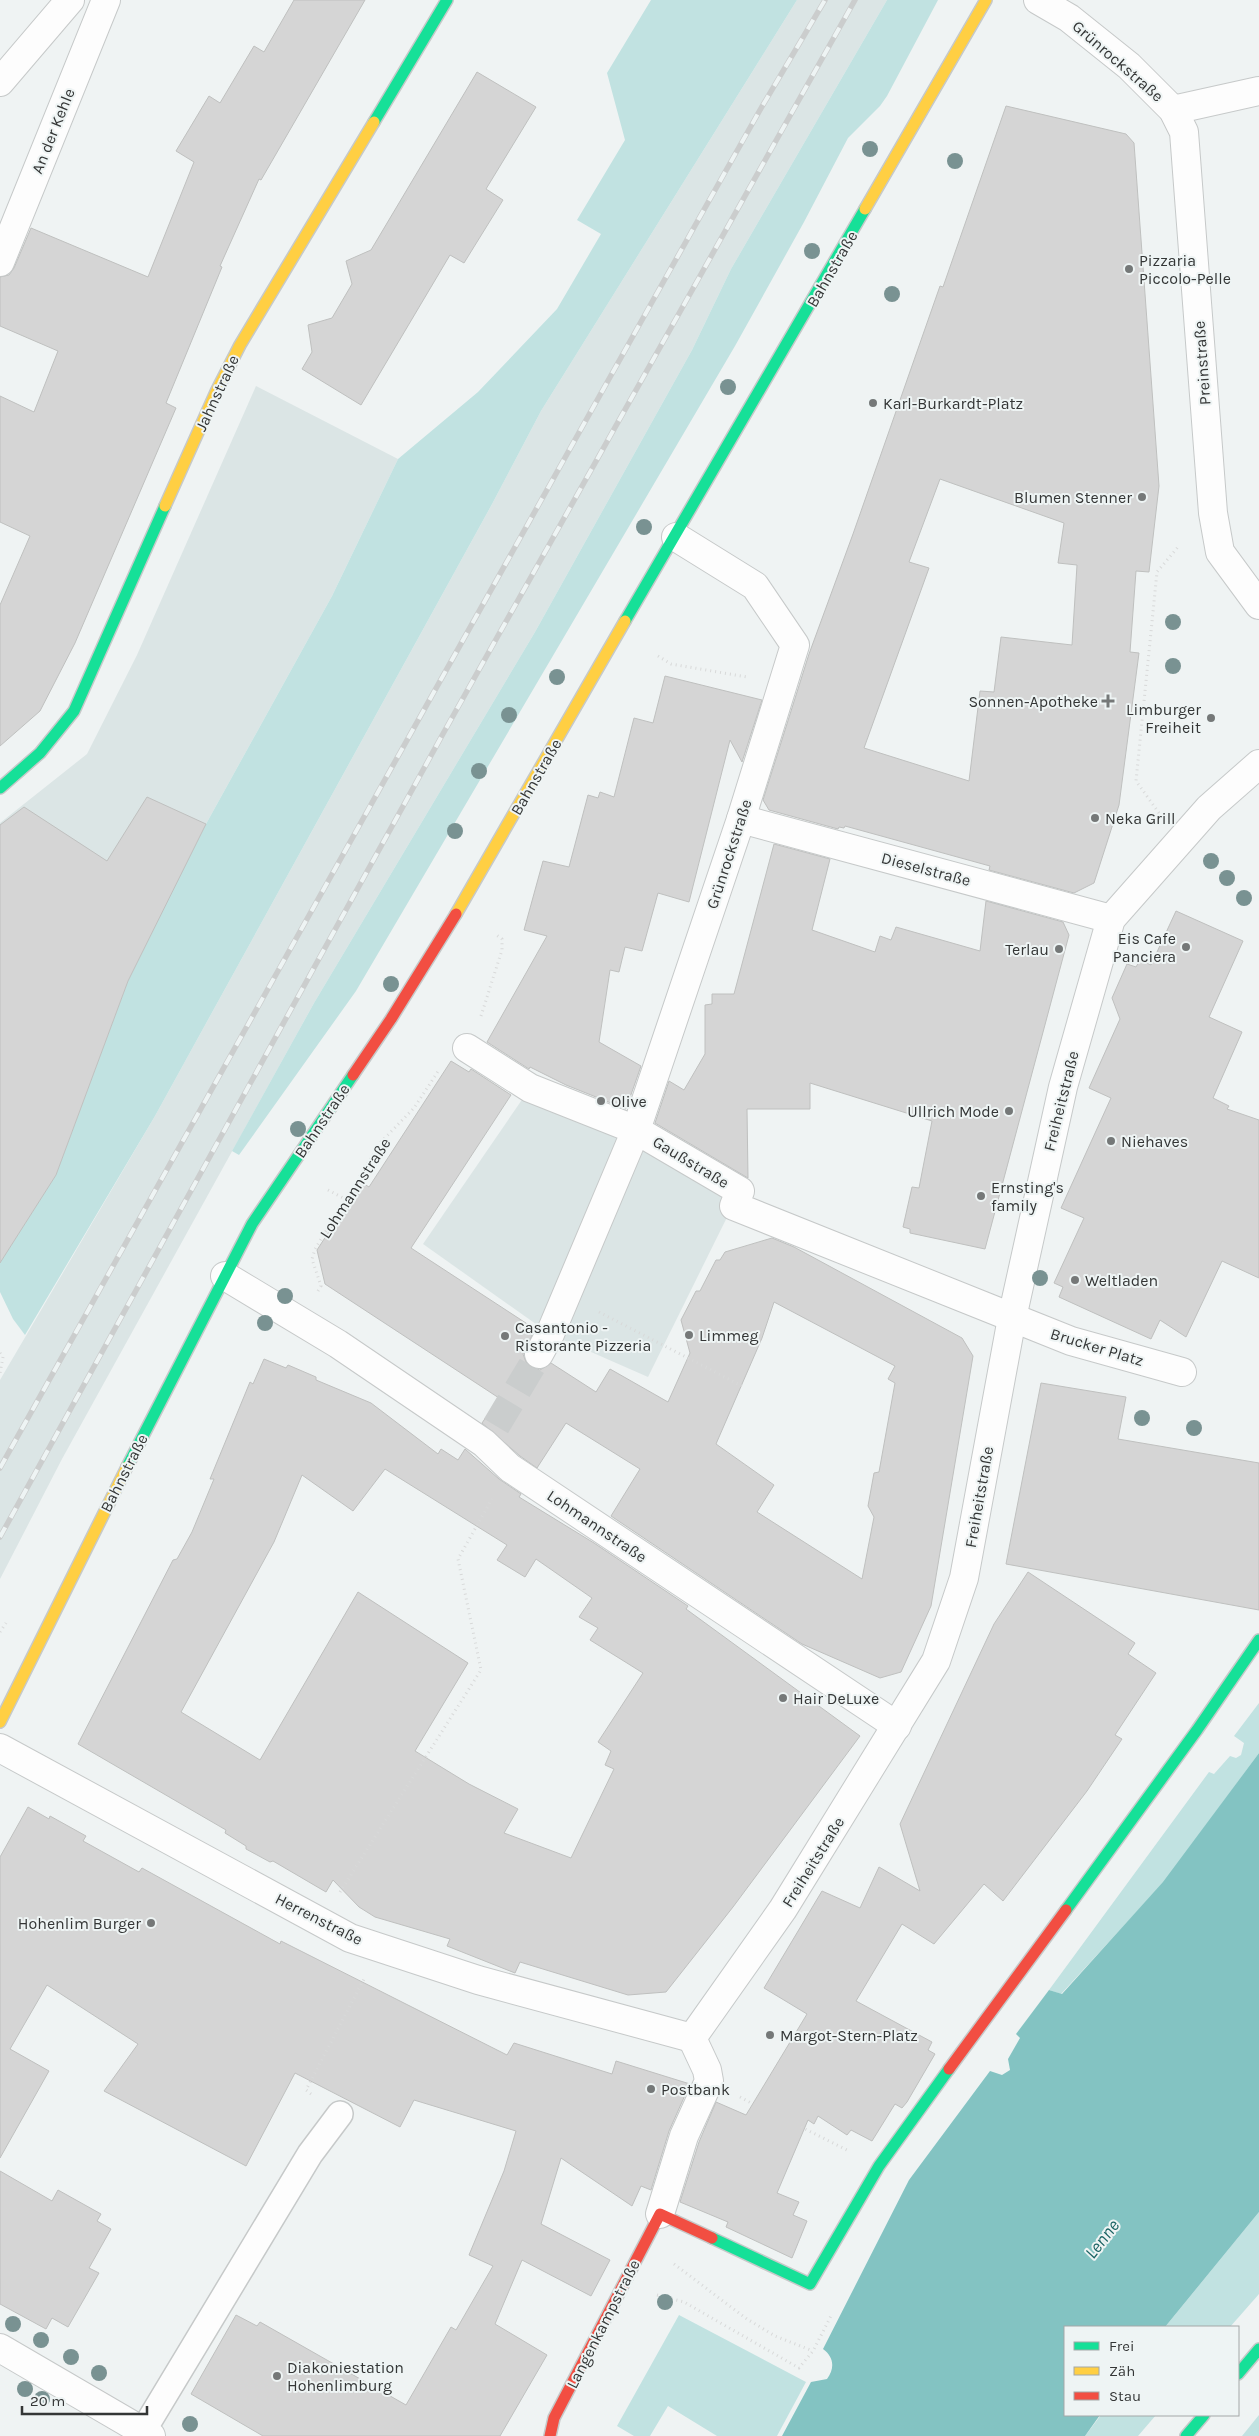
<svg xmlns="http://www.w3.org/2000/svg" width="1259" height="2436" font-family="Karla,sans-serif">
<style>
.built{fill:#dbe5e5}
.green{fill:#c1e2e1}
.water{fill:#83c3c2}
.building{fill:#d5d5d5;stroke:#bfc0bf;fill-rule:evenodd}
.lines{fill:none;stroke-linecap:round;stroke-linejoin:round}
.street-tunnel{stroke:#cacdcd;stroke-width:28;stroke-dasharray:28 14;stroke-linecap:butt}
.lane-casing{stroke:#c6c9c9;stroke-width:28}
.street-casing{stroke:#c6c9c9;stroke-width:30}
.fast-casing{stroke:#c6c9c9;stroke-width:14}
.slow-casing{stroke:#c6c9c9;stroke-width:14}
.jam-casing{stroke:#c6c9c9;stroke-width:14}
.path{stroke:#d8d9d9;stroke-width:3;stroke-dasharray:1 4;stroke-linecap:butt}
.lane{stroke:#fdfdfd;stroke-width:25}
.street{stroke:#fdfdfd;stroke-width:28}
.fast{stroke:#16e098;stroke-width:11}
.slow{stroke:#ffcf43;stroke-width:11}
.jam{stroke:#f24e42;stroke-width:11}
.rail-casing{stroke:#cbcdcd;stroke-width:5.5}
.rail{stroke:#eef4f4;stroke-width:4;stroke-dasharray:11;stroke-linecap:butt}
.tree{fill:#799292}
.poi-dot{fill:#757878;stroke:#eef4f4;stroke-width:2}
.labels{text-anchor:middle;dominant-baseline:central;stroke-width:4;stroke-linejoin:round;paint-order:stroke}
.street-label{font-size:16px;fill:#343636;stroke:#eef4f4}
.poi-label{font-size:16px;fill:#343636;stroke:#eef4f4;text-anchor:start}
.water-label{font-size:18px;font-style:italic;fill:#1b6464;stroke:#eef4f4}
</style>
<rect width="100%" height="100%" fill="#eff3f3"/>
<g class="built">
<path d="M797,0H887L731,269L692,350L535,632L314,1003L62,1459L0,1579V1380L155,1116L491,506L541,411Z"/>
<path d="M256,386L398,459L332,596L206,824L128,981L56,1175L0,1263V823L87,754L137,655Z"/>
<path d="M530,1088L740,1191L648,1377L550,1334L423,1244Z"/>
</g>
<g class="green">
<path d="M651,0H797L541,411L491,506L155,1116L25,1335L13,1319L0,1292V1263L56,1175L128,981L206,824L332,596L398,459L478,392L557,309L601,234L577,220L625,140L607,73Z"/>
<path d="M887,0H938L887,96L880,106L848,138L804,222L735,346L356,991L239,1155L232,1151L314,1003L535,632L692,350L731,269Z"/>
<path d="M1259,1703V1753L1164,1882L1061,1994L1049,1990L1209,1772L1214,1774L1230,1756L1236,1758L1241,1755L1244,1743L1234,1736Z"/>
<path d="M1259,2212V2294L1230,2327H1165Z"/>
<path d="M679,2315L806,2382L777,2436H717L668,2406L650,2436H634L617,2426Z"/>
<path d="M1101,2415H1156L1138,2436H1085Z"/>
<path d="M1259,2415V2436H1242Z"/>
</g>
<path class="water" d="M1259,1753V2212L1165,2327H1065V2415H1100L1085,2436H782L811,2382L827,2379C835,2368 834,2357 823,2349L909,2180L990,2071L1002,2075L1010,2070L1008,2059L1020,2038L1016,2034L1049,1990L1062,1994L1163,1882Z"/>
<g class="building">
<path d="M294,0H365L261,180L259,179L220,266L222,267L166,403L176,408L75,643L40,711L0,746V605L30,536L0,522V396L34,412L58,351L0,326V277L9,275L14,268L31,228L148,277L194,162L176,151L209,96L220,103L254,46L264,52Z"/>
<path d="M477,72L536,107L486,189L503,200L464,263L450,255L361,405L302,369L312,352L308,325L332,318L352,284L346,261L371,250Z"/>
<path d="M1006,106L1126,134L1134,143L1159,486L1149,572L1136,571L1130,652L1139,653L1119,805L1094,883L1074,893L989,870L990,866L845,826L844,828L839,827L838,829L769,810L763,800L809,654L853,534L940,286L943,287ZM940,479L1064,523L1058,563L1077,565L1072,645L1001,637L994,692L980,691L969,781L864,748L929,568L909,562Z"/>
<path d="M665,676L762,700L742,762L730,740L689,902L658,893L642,951L625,947L619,972L610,970L599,1042L641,1066L626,1109L566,1085L530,1067L529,1069L487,1042L547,936L524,930L543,861L569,867L588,795L598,798L600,792L614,797L634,718L653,723Z"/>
<path d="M147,797L206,824L128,981L56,1175L0,1263V825L24,807L107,861Z"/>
<path d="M774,844L830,859L812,930L875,952L880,936L891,940L896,927L980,951L986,901L1063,922L1069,935L985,1249L910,1233V1229L903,1227L912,1187L919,1188L932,1121L810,1083V1109H747L748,1178L655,1123L669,1081L684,1090L705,1054V1005L712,1004V994H734Z"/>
<path d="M1176,911L1243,941L1209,1017L1242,1032L1213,1098L1229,1106L1227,1109L1259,1120V1278L1222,1261L1186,1337L1160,1320L1151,1339L1059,1297L1063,1287L1054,1283L1084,1218L1061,1208L1111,1098L1089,1088L1120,1019L1112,998L1127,964L1136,967L1140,960L1151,965Z"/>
<path d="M451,1061L469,1072L471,1069L511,1095L411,1248L535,1329L523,1354L526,1362L532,1368L540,1370L551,1363L596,1392L610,1369L668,1402L690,1353L681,1320L696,1291H700L716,1260H720L725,1252L772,1238L794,1247L962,1338L973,1356L931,1606L901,1672L880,1678L802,1644L611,1516L640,1469L566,1423L537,1468L520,1456L482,1423L499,1398L325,1284L317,1250L361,1182L369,1187ZM774,1302L895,1366L888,1379L895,1383L879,1472L874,1473L868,1506L874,1517L862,1579L757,1512L774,1485L716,1444L762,1338Z"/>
<path d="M264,1359L286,1368L288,1365L316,1377V1380L371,1403L438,1454L441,1449L458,1460L465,1449L499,1479L521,1494L519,1497L594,1543L688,1606L686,1609L860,1736L733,1907L666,1992L628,1995L520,1962L515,1973L447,1946L450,1939L375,1917L359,1907L333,1880L326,1892L273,1861L270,1862L246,1849V1846L225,1833L226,1830L78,1744L173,1560L177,1559L192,1532L214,1479H210L250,1382L253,1384ZM385,1469L507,1545L497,1560L525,1577L536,1559L592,1598L579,1617L598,1628L590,1640L643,1673L598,1742L611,1751L605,1765L614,1769L571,1858L504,1833L518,1809L469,1784L415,1751L468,1663L358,1592L260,1760L181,1712L274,1542L302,1475L353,1511Z"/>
<path d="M1041,1383L1126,1397L1118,1439L1259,1463V1610L1006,1564Z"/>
<path d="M1028,1572L1135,1643L1128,1654L1156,1673L1115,1735L1122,1739L1087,1791L1003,1901L984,1884L934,1944L902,1924L856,2001L932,2042L928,2050L935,2054L907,2102L902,2108L895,2104L872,2141L851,2130L847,2135L818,2116L814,2124L808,2120L777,2193L799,2202L793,2215L807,2221L792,2258L726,2227L728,2222L680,2202L699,2142L716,2102L746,2115L807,2014L764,1988L822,1891L860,1908L879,1867L920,1891L900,1824L994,1624Z"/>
<path d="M28,1807L49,1819L50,1816L86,1836L83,1841L139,1872L142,1868L280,1944L281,1941L507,2055L514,2043L612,2074L616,2061L690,2084L669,2131L651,2190L641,2186L632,2206L561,2158L541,2224L610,2260L591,2296L522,2260L495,2324L547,2355L500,2436H263L191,2394L236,2315L257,2326L260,2322L406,2405L451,2327L456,2330L493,2266L469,2255L504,2171L516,2131L414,2100L400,2127L295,2073L246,2166L104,2091L138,2044L47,1985L10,2049L49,2071L0,2158V1857Z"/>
<path d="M0,2171L52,2201L58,2190L101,2214L97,2221L111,2229L89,2268L99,2273L68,2327L52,2318L46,2329L0,2304Z"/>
</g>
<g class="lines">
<path class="street-tunnel" d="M496,1426L539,1354"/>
<defs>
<path id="lane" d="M143,2431L310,2154L340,2114"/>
<g id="street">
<path d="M1038,0L1069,18L1129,66L1173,110L1184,132L1213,513L1220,552L1259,605"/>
<path d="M0,82L70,0"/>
<path d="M1173,110L1259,91"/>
<path d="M0,262L106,0"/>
<path d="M741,819L1111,919"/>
<path d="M467,1048L530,1088L636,1130L740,1191L734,1206L1071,1341L1182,1372"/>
<path d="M225,1276L338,1344L484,1443L510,1468L897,1726"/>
<path d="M539,1354L550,1334L636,1130L741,819L795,645L755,586L676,537"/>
<path d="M0,1748L350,1938L478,1980L692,2038"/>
<path d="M660,2214L684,2136L709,2081L707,2070L692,2038L783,1909L936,1661L964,1578L1012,1318L1063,1087L1111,919L1209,808L1259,764"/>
<path d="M0,2348L151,2436"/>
</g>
<g id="fast">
<path d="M374,122L447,0"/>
<path d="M625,621L865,209"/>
<path d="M0,788L40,753L74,711L165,506"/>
<path d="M127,1467L252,1224L353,1075"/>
<path d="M1066,1910L1197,1730L1259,1640"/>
<path d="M712,2238L810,2284L879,2166L949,2069"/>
<path d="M1238,2374L1259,2349"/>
<path d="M1186,2436L1204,2415"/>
</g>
<g id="slow">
<path d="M865,209L986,0"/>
<path d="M165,506L216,392L240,345L374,122"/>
<path d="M456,914L625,621"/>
<path d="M0,1722L127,1467"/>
</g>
<g id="jam">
<path d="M353,1075L391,1019L456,914"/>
<path d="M949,2069L1066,1910"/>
<path d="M550,2436L554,2418L660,2214L712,2238"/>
</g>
</defs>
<use href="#lane" class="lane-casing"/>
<use href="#street" class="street-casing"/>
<use href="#fast" class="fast-casing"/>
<use href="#slow" class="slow-casing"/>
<use href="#jam" class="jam-casing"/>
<g class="path">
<path d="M658,656L671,664L747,677"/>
<path d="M1159,813L1136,781L1157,572L1178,547"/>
<path d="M481,1016L502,950V939L495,934"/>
<path d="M328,1190L347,1200"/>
<path d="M318,1291L321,1286L312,1259L315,1249L381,1142L414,1108L439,1070"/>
<path d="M599,1312L742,1386"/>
<path d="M0,1353L3,1357L0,1373"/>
<path d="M0,1632L6,1623"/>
<path d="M340,1892L481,1670L458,1559L492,1499"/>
<path d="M311,2094L306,2090L364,1979"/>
<path d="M740,2097L753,2104"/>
<path d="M801,2127L847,2150"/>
<path d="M674,2264L747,2319L775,2336L813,2351"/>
<path d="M657,2295L684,2302L799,2368L813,2351L832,2314"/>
</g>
<use href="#lane" class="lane"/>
<use href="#street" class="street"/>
<use href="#fast" class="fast"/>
<use href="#slow" class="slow"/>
<use href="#jam" class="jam"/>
<defs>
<g id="rail">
<path d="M0,1468L647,311L760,110L825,0"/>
<path d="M0,1537L444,732L855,0"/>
</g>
</defs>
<use href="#rail" class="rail-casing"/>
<use href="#rail" class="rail"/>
</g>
<g class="tree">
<circle cx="870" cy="149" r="8"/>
<circle cx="955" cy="161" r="8"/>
<circle cx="812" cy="251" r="8"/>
<circle cx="892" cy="294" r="8"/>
<circle cx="728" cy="387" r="8"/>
<circle cx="644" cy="527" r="8"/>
<circle cx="1173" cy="622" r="8"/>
<circle cx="1173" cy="666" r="8"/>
<circle cx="557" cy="677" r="8"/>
<circle cx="509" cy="715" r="8"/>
<circle cx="479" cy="771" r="8"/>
<circle cx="455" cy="831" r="8"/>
<circle cx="1211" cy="861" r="8"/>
<circle cx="1227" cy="878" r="8"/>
<circle cx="1244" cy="898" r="8"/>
<circle cx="391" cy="984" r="8"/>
<circle cx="298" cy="1129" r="8"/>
<circle cx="1040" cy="1278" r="8"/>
<circle cx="285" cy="1296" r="8"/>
<circle cx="265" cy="1323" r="8"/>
<circle cx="1142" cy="1418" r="8"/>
<circle cx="1194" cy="1428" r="8"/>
<circle cx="665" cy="2302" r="8"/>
<circle cx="13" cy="2324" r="8"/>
<circle cx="41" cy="2340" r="8"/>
<circle cx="71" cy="2357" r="8"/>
<circle cx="99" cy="2373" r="8"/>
<circle cx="25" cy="2389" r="8"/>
<circle cx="42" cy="2399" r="8"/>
<circle cx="190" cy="2424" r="8"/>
</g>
<g class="poi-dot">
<circle cx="1129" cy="269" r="5"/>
<circle cx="873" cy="403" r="5"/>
<circle cx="1142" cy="497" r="5"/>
<path d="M1105.5 693.5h5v5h5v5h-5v5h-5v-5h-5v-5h5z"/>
<circle cx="1211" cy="718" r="5"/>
<circle cx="1095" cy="818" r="5"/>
<circle cx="1186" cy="947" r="5"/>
<circle cx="1059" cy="949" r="5"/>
<circle cx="601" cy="1101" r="5"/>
<circle cx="1009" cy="1111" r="5"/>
<circle cx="1111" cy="1141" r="5"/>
<circle cx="981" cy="1196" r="5"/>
<circle cx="1075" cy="1280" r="5"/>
<circle cx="689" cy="1335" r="5"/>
<circle cx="505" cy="1336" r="5"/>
<circle cx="783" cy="1698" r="5"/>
<circle cx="151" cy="1923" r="5"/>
<circle cx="770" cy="2035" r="5"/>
<circle cx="651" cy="2089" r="5"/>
<circle cx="277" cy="2376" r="5"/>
</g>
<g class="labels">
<g class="street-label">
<text transform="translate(1118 61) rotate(41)">Grünrockstraße</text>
<text transform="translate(53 131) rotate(-68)">An der Kehle</text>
<text transform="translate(832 269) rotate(-60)">Bahnstraße</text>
<text transform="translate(1202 363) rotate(-94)">Preinstraße</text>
<text transform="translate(217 393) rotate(-65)">Jahnstraße</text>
<text transform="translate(536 777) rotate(-60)">Bahnstraße</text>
<text transform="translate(729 854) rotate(-72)">Grünrockstraße</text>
<text transform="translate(926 869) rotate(15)">Dieselstraße</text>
<text transform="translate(1061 1101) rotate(-76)">Freiheitstraße</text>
<text transform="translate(322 1121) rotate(-56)">Bahnstraße</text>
<text transform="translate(691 1162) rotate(31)">Gaußstraße</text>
<text transform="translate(355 1188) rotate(-57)">Lohmannstraße</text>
<text transform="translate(1097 1347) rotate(17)">Brucker Platz</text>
<text transform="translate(124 1473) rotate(-63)">Bahnstraße</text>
<text transform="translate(979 1497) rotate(-80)">Freiheitstraße</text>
<text transform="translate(597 1526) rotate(34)">Lohmannstraße</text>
<text transform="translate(813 1862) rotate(-58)">Freiheitstraße</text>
<text transform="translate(319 1919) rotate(27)">Herrenstraße</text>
<text transform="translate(603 2324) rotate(-63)">Langenkampstraße</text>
</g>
<g class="poi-label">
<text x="1139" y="260">Pizzaria<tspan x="1139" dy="18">Piccolo-Pelle</tspan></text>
<text x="883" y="403">Karl-Burkardt-Platz</text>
<text x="1132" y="497" text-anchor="end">Blumen Stenner</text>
<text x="1098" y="701" text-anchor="end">Sonnen-Apotheke</text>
<text x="1201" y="709" text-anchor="end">Limburger<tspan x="1201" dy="18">Freiheit</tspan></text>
<text x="1105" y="818">Neka Grill</text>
<text x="1176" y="938" text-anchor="end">Eis Cafe<tspan x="1176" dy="18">Panciera</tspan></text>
<text x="1049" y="949" text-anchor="end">Terlau</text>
<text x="611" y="1101">Olive</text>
<text x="999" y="1111" text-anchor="end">Ullrich Mode</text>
<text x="1121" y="1141">Niehaves</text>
<text x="991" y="1187">Ernsting's<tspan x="991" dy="18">family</tspan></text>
<text x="1085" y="1280">Weltladen</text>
<text x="515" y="1327">Casantonio -<tspan x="515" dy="18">Ristorante Pizzeria</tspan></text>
<text x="699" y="1335">Limmeg</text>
<text x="793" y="1698">Hair DeLuxe</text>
<text x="141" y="1923" text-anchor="end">Hohenlim Burger</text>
<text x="780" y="2035">Margot-Stern-Platz</text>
<text x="661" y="2089">Postbank</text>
<text x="287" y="2367">Diakoniestation<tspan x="287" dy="18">Hohenlimburg</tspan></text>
</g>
<g class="water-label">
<text transform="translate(1102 2239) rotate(-52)">Lenne</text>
</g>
</g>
<rect x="1064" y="2326" width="175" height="90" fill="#eef4f4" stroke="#a4a8a8"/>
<rect x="1074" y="2342" width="25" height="8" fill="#16e098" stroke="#a4a8a8"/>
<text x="1109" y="2351" font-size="15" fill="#343636">Frei</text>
<rect x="1074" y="2367" width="25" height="8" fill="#ffcf43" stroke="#a4a8a8"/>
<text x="1109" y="2376" font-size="15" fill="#343636">Zäh</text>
<rect x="1074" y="2392" width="25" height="8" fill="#f24e42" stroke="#a4a8a8"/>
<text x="1109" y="2401" font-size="15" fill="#343636">Stau</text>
<path d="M22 2406v8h125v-8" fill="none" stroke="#343636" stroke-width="2.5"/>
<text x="30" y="2406" font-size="15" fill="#343636" stroke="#eef4f4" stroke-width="4" paint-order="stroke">20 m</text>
</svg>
